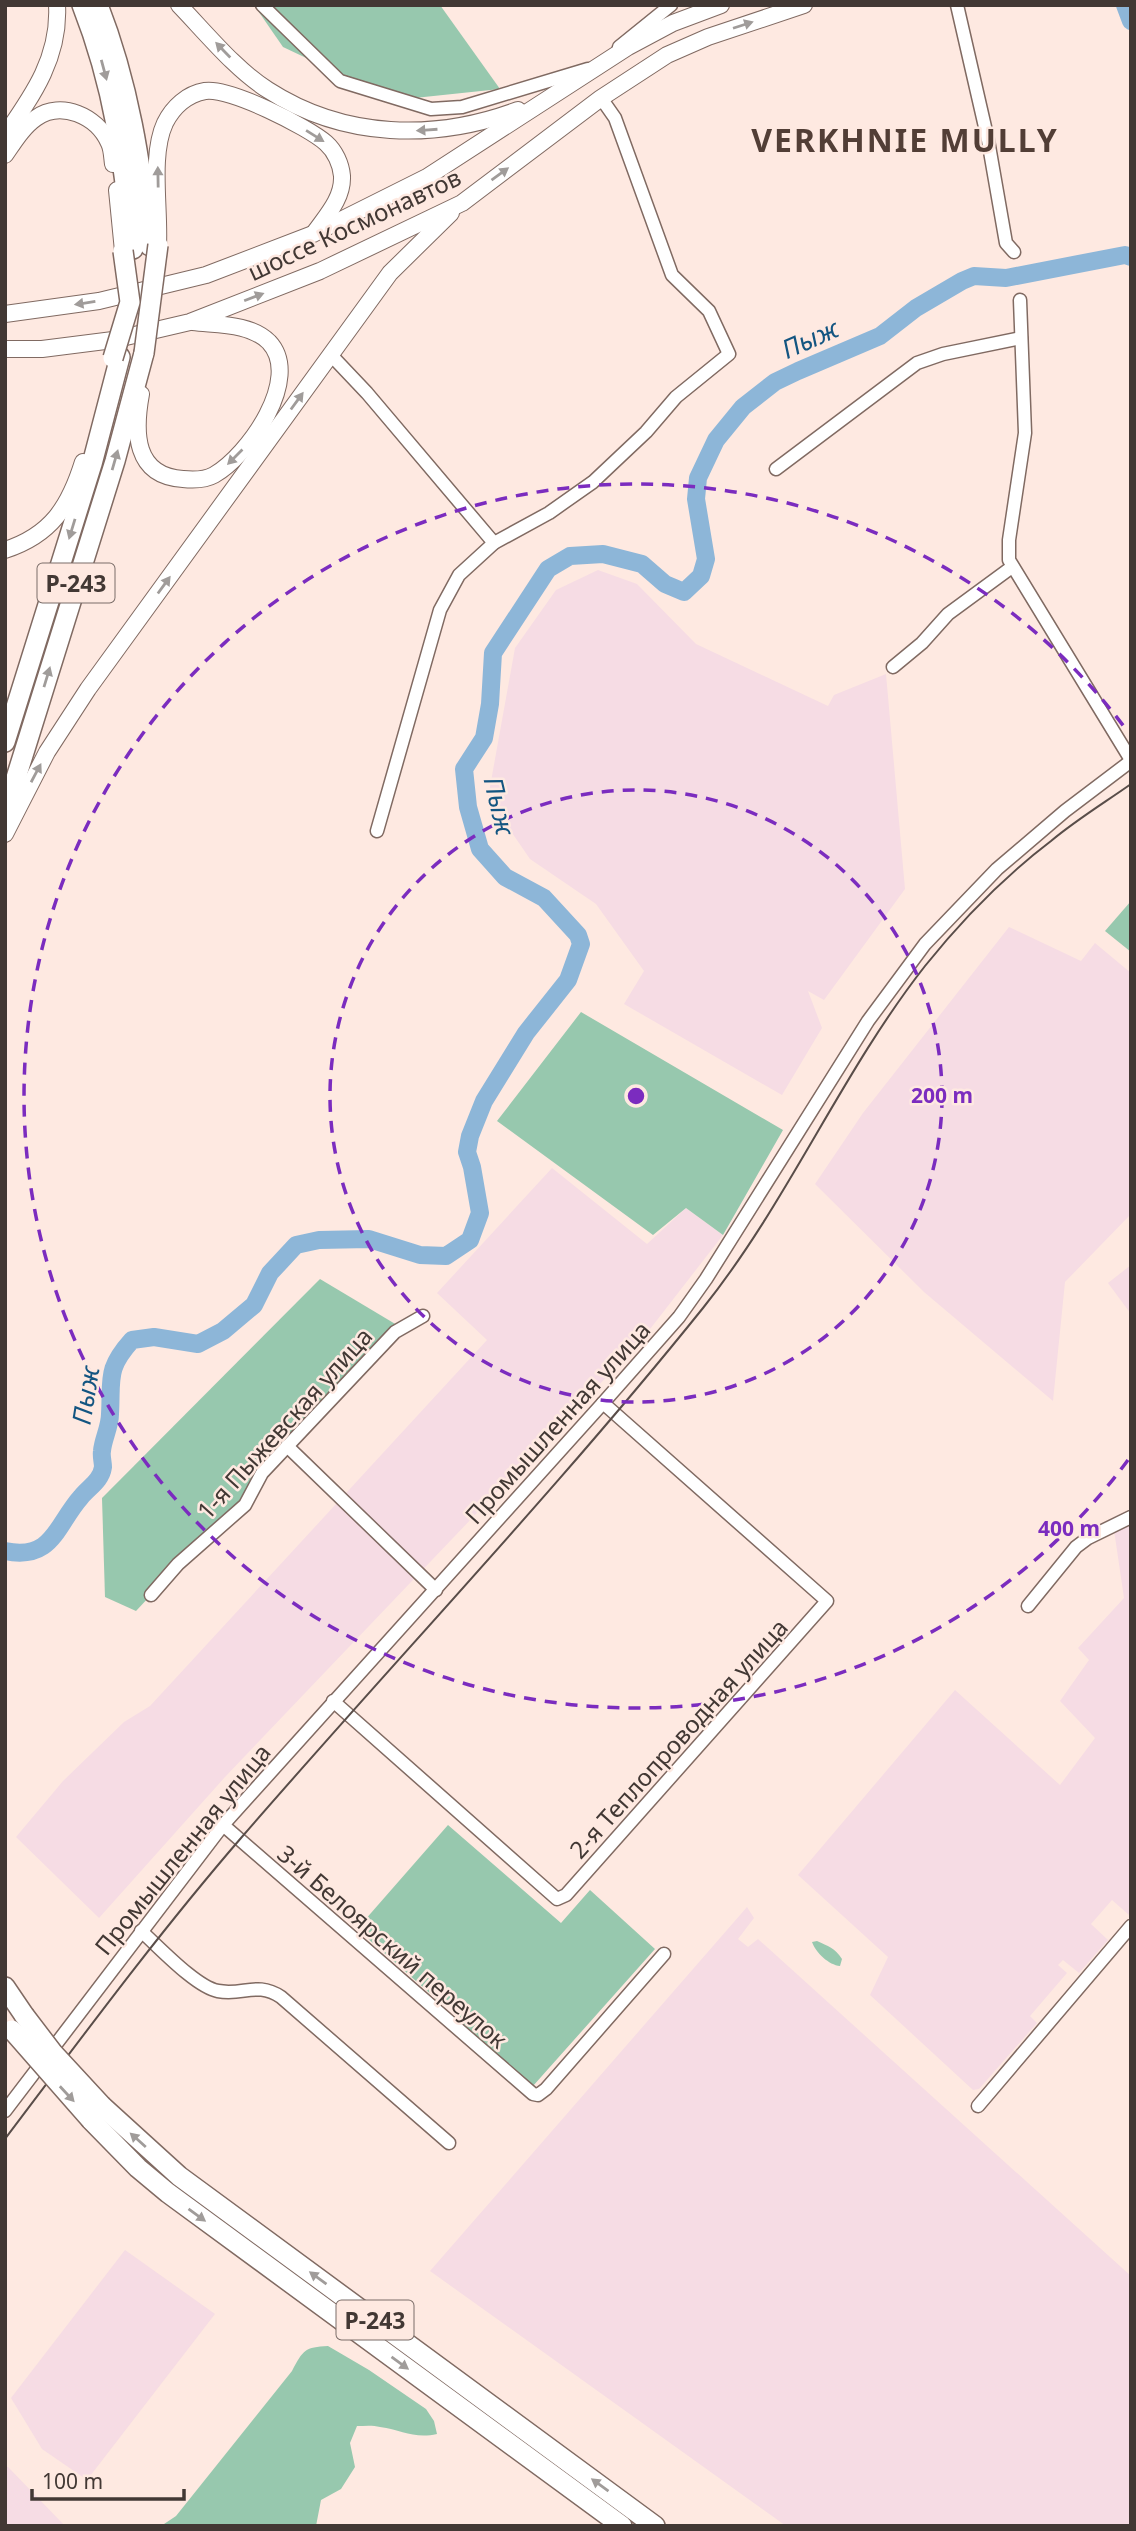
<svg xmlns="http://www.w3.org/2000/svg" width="1136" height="2531" font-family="'Noto Sans',sans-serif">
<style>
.industrial{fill:#f6dce4}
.green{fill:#97c8ae}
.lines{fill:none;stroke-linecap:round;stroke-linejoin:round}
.river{stroke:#8db6d8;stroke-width:18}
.minor-casing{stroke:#806a62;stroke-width:15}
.major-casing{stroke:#806a62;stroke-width:18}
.highway-casing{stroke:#806a62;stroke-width:22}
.minor{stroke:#fff;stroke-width:12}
.major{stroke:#fff;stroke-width:16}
.highway{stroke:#fff;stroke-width:19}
.tram{stroke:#594d49;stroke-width:2}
.highway-bridge-casing{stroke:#806a62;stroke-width:22;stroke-linecap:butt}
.highway-bridge{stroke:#fff;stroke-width:19}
.oneway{fill:#a09c9a}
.ring{fill:none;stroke:#7b2cbf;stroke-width:3.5;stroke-dasharray:12 9}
.labels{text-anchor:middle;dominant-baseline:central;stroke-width:5;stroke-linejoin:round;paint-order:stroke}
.shield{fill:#fee9e1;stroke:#7a6d68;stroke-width:2}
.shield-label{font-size:23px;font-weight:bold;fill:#423834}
.street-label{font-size:24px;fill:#423834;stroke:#fee9e1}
.water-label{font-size:26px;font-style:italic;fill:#135581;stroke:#fee9e1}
.district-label{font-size:32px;font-weight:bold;letter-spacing:2px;fill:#523e36;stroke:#fee9e1}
.centre{fill:#7b2cbf;stroke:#fee9e1;stroke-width:3.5}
.ring-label{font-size:21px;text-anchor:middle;font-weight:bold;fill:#7b2cbf;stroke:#fee9e1;stroke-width:5;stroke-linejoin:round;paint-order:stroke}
</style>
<rect width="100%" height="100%" fill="#fee9e1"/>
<g class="industrial">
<path d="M598,570L637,584L696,644L828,706L834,695L886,674L905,889L824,1000L808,991L822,1028L782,1095L624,1004L644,971L596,904L530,859L488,798L515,648L556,590Z"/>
<path d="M1009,927L1081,961L1095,943L1131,973V1214L1065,1282L1053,1401L924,1292L815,1184L863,1113Z"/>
<path d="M552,1168L647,1244L686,1208L723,1235L640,1342L225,1777L99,1918L16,1837L63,1781L124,1722L150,1706L487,1340L437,1293Z"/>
<path d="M1131,1265V1314L1108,1283Z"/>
<path d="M1131,1523V1913L1129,1915L1112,1900L1091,1924L1108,1940L1079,1973L1063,1960L1058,1965L1067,1973L1030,2016L1037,2023L979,2089L973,2090L870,1995L888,1957L798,1875L955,1690L1060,1785L1095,1738L1060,1701L1089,1660L1078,1648L1124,1598L1114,1530Z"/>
<path d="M747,1907L754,1918L738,1939L748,1947L758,1939L1131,2276V2526H786L430,2271Z"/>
<path d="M125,2250L215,2314L87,2480L42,2449L11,2398Z"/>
<path d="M5,2466L8,2467L65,2526H5Z"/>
</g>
<g class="green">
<path d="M254,5H440L500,89L405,99L338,73L283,47Z"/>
<path d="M1131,901V952L1105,931Z"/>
<path d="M581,1012L783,1130L723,1235L686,1208L653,1235L497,1121Z"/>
<path d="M320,1279L402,1328L136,1611L105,1597L102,1498Z"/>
<path d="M448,1825L561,1923L590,1890L655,1949L533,2086L462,2024L457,2009L461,2004H442L357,1929Z"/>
<path d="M817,1941C828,1946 835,1948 842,1959L840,1966C829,1965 816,1953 812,1942Z"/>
<path d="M328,2346L369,2370L426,2409L434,2421L437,2434C414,2439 402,2430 380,2427C373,2425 364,2426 357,2426L350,2443L355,2467L341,2489L321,2500L316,2526H161L176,2516L292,2371C303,2350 305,2347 328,2346Z"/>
</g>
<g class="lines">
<g class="river">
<path d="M1125,5L1131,21"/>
<path d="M5,1551C53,1561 56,1525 81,1497C89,1487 101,1481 103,1467C103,1462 101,1456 102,1451C103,1439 110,1427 110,1414C112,1378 106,1369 132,1340L154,1337L198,1344L223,1331L254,1305L270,1273L296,1245L319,1240L369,1239L420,1255L446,1256L470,1240L480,1213L472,1167L467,1152L470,1136L484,1101L526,1033L568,980L581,944L578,935L544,898L505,877L480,849L468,807L464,769L484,738L490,704L493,653L548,569L570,556L603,554L642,564L665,584L684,592L701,576L706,559L696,499L698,478L716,440L743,407L775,382L798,371L880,336L916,308L962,281L974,276L1006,278L1125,255L1131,257"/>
</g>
<defs>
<g id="minor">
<path d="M262,5L340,81L431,109L462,107L588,69"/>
<path d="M957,5L988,140L1006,243L1014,252"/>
<path d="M619,47L671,5"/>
<path d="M1020,300L1025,433L1009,540V560L1131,760"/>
<path d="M331,355L367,393L494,543"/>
<path d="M776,469L917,363L943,354L1021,338"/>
<path d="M893,667L922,643L948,614L1012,567"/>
<path d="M377,831L440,610L459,575L494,543L549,513L593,482L646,432L676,397L729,354L709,311L672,275L615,118L601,98"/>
<path d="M287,1446L436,1590"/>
<path d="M151,1595L178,1564L245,1505L262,1473L395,1332L423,1316"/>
<path d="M1028,1606L1076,1547L1088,1538L1131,1517"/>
<path d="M333,1701L557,1899L566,1895L827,1601L603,1403"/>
<path d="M223,1825L533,2094L538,2095L546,2089L664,1954"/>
<path d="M141,1931C159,1947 196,1987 218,1991C243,1996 257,1981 281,1997L449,2143"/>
<path d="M978,2106L1131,1926"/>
<path d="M5,2111L223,1825L603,1403L679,1317L706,1279L868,1021L925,944L997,869L1065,811L1131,761"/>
</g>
<g id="major">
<path d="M179,5C206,33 236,70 268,90C344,139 435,141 518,110"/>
<path d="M5,135C33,95 60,57 57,5"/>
<path d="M5,155C14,142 23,127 36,118C61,100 97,116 109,143C112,149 112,157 113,164"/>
<path d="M117,190L123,251"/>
<path d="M158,245C160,209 150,155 165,123C173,107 187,94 205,91C229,87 308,127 326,143C335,151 341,164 342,176C343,198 327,215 315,232"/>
<path d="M5,314L99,301L206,275L313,234L427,177L628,47L673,23L721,5"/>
<path d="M5,349H42L113,340L190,322L320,271L462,203L601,98L667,55L708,37L804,5"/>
<path d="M141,394C134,432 134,476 183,479C193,480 205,480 214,475C248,456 303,378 269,342C250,323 217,325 193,322"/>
<path d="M5,550C51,535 69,507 83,462"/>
<path d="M5,834L47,752L88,689L390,273L451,213"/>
</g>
<g id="highway">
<path d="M82,5C115,89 123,160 133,249"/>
<path d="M98,5C129,84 141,163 150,246"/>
<path d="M5,742L92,464L120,357"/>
<path d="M5,813L115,461L144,353"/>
<path d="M5,1987L24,2015"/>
<path d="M102,2106L179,2176L655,2526"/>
<path d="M91,2120L138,2168L168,2193L622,2526"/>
</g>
</defs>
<use href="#minor" class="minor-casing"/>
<use href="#major" class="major-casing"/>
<use href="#highway" class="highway-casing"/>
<use href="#minor" class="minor"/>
<use href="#major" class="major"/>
<use href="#highway" class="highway"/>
<path class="tram" d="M5,2139C82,2037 158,1934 241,1838C394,1661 556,1491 703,1308C788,1202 841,1073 925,966C961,921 1005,876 1051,841C1076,820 1104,803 1131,784"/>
<defs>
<g id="highway-bridge">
<path d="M144,353L158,245"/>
<path d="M113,358L130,302L123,251"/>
<path d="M24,2015L53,2053L102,2106"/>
<path d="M12,2030L91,2120"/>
</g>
</defs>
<use href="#highway-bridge" class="highway-bridge-casing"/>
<use href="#highway-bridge" class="highway-bridge"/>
</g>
<defs><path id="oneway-solid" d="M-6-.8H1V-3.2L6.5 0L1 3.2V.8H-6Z" transform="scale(1.75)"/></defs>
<g class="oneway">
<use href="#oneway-solid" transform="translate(743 25) rotate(-18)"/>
<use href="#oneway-solid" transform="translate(223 50) rotate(-134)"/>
<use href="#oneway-solid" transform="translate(104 70) rotate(75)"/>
<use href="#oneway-solid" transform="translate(427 130) rotate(176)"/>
<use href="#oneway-solid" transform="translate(315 136) rotate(32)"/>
<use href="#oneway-solid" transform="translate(500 174) rotate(-36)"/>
<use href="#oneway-solid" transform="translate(158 177) rotate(-91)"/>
<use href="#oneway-solid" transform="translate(254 297) rotate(-21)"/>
<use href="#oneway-solid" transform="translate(85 303) rotate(171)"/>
<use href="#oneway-solid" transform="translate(297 401) rotate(-54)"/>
<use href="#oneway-solid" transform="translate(235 457) rotate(135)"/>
<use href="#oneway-solid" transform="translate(115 460) rotate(-74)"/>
<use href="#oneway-solid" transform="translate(72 529) rotate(107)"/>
<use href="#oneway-solid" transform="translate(164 585) rotate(-54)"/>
<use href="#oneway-solid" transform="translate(47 677) rotate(-73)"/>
<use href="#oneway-solid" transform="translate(36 773) rotate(-62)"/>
<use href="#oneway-solid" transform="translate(67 2094) rotate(47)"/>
<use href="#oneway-solid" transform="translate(138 2140) rotate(-138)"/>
<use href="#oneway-solid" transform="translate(197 2215) rotate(36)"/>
<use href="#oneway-solid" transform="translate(318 2278) rotate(-144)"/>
<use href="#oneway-solid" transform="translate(400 2363) rotate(36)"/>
<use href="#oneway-solid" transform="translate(600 2485) rotate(-144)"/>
</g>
<g class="ring">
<circle cx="636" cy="1096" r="306"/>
<path d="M1128 1460A612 612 0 1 1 1128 732"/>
</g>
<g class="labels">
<g class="shield">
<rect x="37.5" y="563.5" width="77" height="39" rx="5"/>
<rect x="336.5" y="2300.5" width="77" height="39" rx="5"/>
</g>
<g class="shield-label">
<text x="76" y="583">Р-243</text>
<text x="375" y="2320">Р-243</text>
</g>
<g class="street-label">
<text transform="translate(354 224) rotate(-25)">шоссе Космонавтов</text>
<text transform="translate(557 1422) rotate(-48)">Промышленная улица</text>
<text transform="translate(284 1423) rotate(-48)">1-я Пыжевская улица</text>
<text transform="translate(678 1738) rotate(-48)">2-я Теплопроводная улица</text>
<text transform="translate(182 1849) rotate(-51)">Промышленная улица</text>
<text transform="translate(393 1946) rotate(41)">3-й Белоярский переулок</text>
</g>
<g class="water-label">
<text transform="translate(810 338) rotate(-24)">Пыж</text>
<text transform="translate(500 806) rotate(77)">Пыж</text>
<text transform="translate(85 1395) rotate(-81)">Пыж</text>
</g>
<g class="district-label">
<text x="905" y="139">VERKHNIE MULLY</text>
</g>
</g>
<circle cx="636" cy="1096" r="10" class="centre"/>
<g class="ring-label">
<text x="942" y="1103">200 m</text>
<text x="1069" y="1536">400 m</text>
</g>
<rect width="1136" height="2531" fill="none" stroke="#423834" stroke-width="14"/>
<path d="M32 2489v10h152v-10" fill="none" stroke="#423834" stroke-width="3.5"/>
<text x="42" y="2489" font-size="21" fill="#423834" stroke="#fee9e1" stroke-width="5" paint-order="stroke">100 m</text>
</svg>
